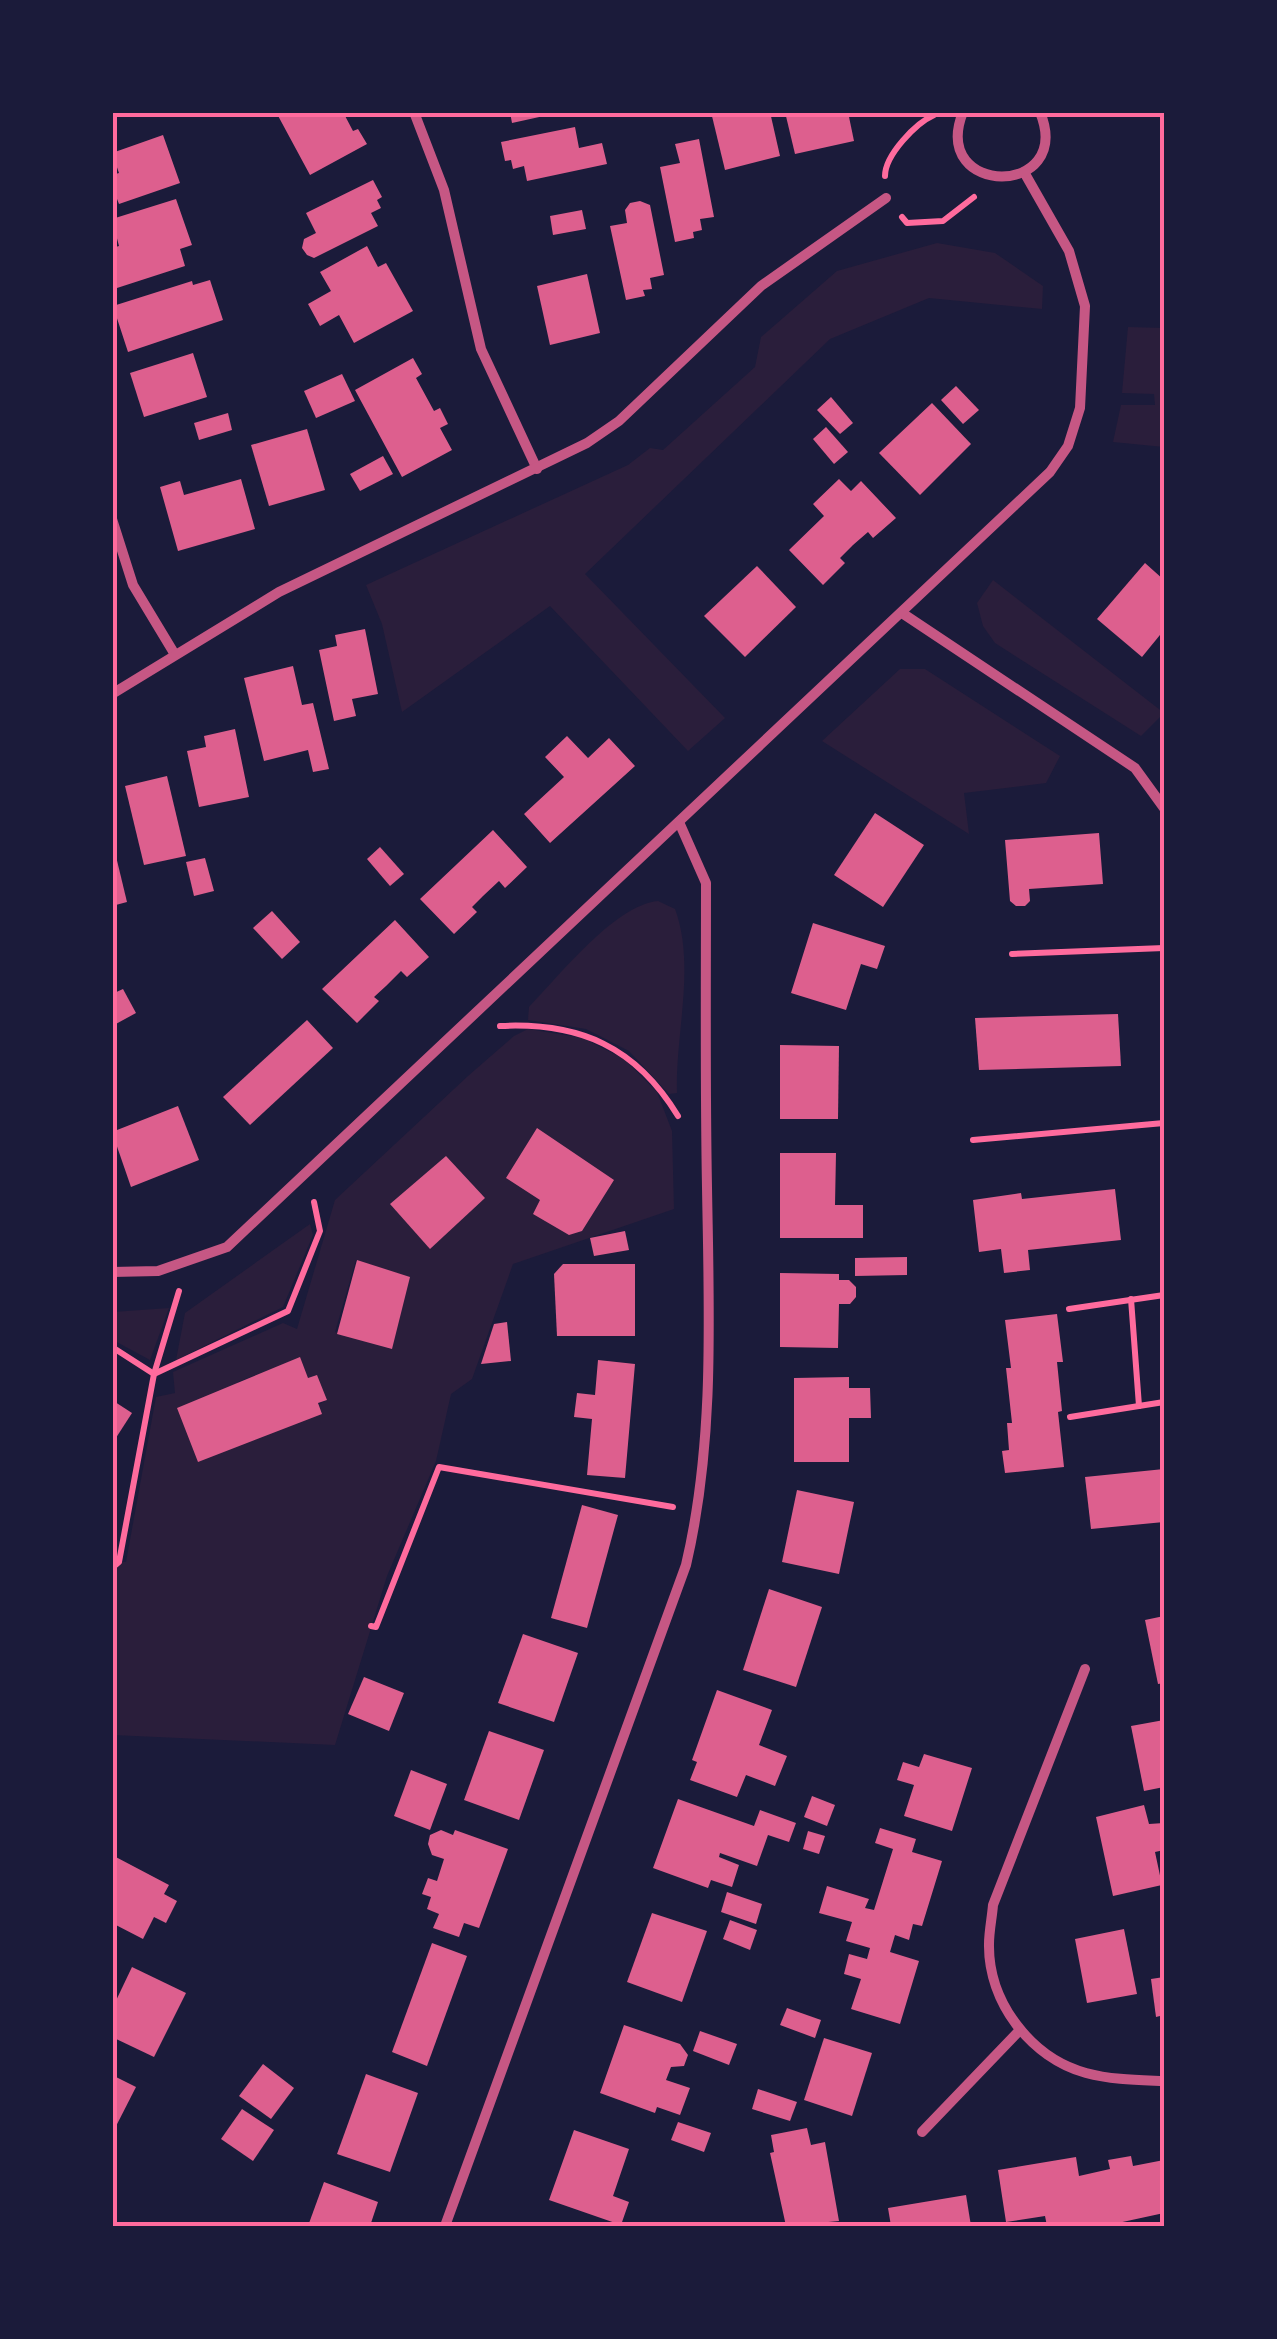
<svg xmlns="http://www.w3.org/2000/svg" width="1277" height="2339" font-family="'Times New Roman',serif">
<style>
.green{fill:#2a1e3b;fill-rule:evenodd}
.building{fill:#dd5f8e}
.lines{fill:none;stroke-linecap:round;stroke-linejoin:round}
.path{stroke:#ff6b9d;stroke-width:6}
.minor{stroke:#c65784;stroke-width:10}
.neatline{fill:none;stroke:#ff6b9d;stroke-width:4}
</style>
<rect width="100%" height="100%" fill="#1b1b3a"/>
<g class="green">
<path d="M937,243L995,253L1043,286L1042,309L929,298L830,339L585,574L725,718L688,751L550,606L402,712L382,624L366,585L628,465L650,448L663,450L755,367L761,337L837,271Z"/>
<path d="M1128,327L1164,328V447L1113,442L1121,405H1155L1154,394L1122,393Z"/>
<path d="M993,580L1164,713L1141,736L995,643L983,626L977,603Z"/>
<path d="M900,669H925L1060,756L1046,783L964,793L969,834L822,741Z"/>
<path d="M658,901L675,909C696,966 675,1034 677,1093L669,1094L629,1051L586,1029L528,1020L529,1007C560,975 615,905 658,901Z"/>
<path d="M528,1029L583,1038L624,1059L657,1092L672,1131L674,1209L513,1264L472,1379L451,1394L436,1461L387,1576L335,1745L113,1735V1562H126L156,1397L175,1393L173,1372L283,1323L297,1329L335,1200L468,1076L514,1036ZM446,1156L485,1198L430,1248L390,1204ZM356,1260L409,1277L391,1349L335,1332ZM300,1358L308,1378L317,1376L327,1400L259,1436L238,1382Z"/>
<path d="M310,1224L313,1235L283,1307L176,1360L185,1313Z"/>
<path d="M169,1308L150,1360L113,1340V1312Z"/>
</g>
<g class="building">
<path d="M276,112H343L353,131L358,129L367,144L310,175Z"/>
<path d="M510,112H552L553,114L512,123Z"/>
<path d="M711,112H770L780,156L725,170Z"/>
<path d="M785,112H848L854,141L795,154Z"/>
<path d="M575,127L579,148L602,143L607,164L527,181L524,166L513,169L511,160L505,161L501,142Z"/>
<path d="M163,135L180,183L119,204L112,186V175L119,173L112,153Z"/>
<path d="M699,139L714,217L700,219L702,230L693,232L694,238L675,242L660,167L680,163L675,144Z"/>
<path d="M373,180L382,197L377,200L381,208L371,213L378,226L314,258L307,255L302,248L304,239L316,233L306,213Z"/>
<path d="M176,199L192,245L180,249L185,266L117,288L112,273V248L119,246L112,219Z"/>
<path d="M640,201L650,205L664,275L650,278L652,289L643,290L645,296L626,300L610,226L627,223L625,210L630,203Z"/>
<path d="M582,210L586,229L553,235L550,216Z"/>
<path d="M367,246L378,267L386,263L413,311L354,343L339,315L320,326L308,304L331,291L320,272Z"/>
<path d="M587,274L600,333L550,345L537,286Z"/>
<path d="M210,280L223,320L128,352L113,306L192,281L193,285Z"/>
<path d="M193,353L207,397L144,417L130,373Z"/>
<path d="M413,358L422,374L416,378L434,411L440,408L448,424L440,428L452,450L402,477L355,390Z"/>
<path d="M342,374L355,401L316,418L304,391Z"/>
<path d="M956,386L979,410L963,424L941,400Z"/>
<path d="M831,397L853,423L840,434L817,410Z"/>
<path d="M932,403L971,444L920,495L879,453Z"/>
<path d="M228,413L232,430L199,440L194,423Z"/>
<path d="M826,427L848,452L834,464L813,439Z"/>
<path d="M307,429L325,490L269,506L251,445Z"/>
<path d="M383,456L393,474L360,491L350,474Z"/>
<path d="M241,479L255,529L178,551L160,487L180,481L184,495Z"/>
<path d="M839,479L851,491L861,481L896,518L873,538L868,532L853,545L840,558L845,563L823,585L789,550L824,516L813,504Z"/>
<path d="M1145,563L1164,580V630L1142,657L1097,619Z"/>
<path d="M757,566L796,607L745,657L704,616Z"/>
<path d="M365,629L378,694L352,699L356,716L334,721L319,650L337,646L335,635Z"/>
<path d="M293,666L302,705L313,703L329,769L313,772L308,750L264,761L244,678Z"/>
<path d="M235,729L249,797L199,807L187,751L206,747L204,736Z"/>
<path d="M567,736L588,758L609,738L635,766L550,843L524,814L564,777L545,757Z"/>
<path d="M167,776L186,856L144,865L125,786Z"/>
<path d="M875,813L924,845L883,907L834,875Z"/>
<path d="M493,830L527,867L505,888L499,881L483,896L472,907L477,912L454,934L420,899Z"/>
<path d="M1099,833L1103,884L1029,889L1030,901L1025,906H1016L1010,901L1005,840Z"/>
<path d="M380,847L404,874L390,886L367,859Z"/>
<path d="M114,848L127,902L112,906V849Z"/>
<path d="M205,858L214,891L194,896L186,862Z"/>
<path d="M272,911L300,942L282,959L253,928Z"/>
<path d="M395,920L429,957L407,977L401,971L386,986L374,997L379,1001L357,1023L322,989Z"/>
<path d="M813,923L885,946L877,969L861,964L846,1010L791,993Z"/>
<path d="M123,989L136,1013L114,1025L112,994Z"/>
<path d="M1118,1014L1121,1066L979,1070L975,1018Z"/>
<path d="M307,1020L333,1048L250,1125L223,1097Z"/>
<path d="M780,1045L839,1046L838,1119H780Z"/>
<path d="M178,1106L199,1160L131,1187L112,1132Z"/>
<path d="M537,1128L614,1180L582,1231L569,1235L533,1214L540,1200L506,1178Z"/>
<path d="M780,1153H836L835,1205H863V1238H780Z"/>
<path d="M446,1156L485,1198L430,1249L390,1204Z"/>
<path d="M1115,1189L1121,1240L1028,1250L1030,1270L1004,1273L1001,1249L979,1252L973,1200L1021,1193L1022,1199Z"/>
<path d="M625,1231L629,1250L594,1256L590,1238Z"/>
<path d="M907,1257V1275L855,1276V1258Z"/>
<path d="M357,1260L410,1277L392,1349L337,1334Z"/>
<path d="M563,1264H635V1336H557L554,1274Z"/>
<path d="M780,1273L839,1274V1280H849L856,1287V1297L850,1304H839L838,1348L780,1347Z"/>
<path d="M1057,1314L1063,1362H1057L1062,1411L1058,1412L1064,1467L1005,1473L1002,1451L1009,1450L1007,1423H1012L1006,1368H1011L1005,1320Z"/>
<path d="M507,1322L511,1361L481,1364L494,1324Z"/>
<path d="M300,1357L308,1378L317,1375L327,1400L318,1403L322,1414L198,1462L177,1408Z"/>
<path d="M598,1360L635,1364L625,1478L587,1475L592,1419L574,1417L577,1393L595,1395Z"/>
<path d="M849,1377V1388H870L871,1418H849V1462H794V1378Z"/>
<path d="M112,1400L132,1413L112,1444Z"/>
<path d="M1164,1469V1522L1091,1529L1085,1477Z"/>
<path d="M797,1490L854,1502L839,1574L782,1562Z"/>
<path d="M582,1505L618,1515L587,1628L551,1618Z"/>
<path d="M769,1589L822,1607L796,1687L743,1670Z"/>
<path d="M1164,1616V1683L1158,1684L1145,1620Z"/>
<path d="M523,1634L578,1653L554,1722L498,1703Z"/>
<path d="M364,1677L404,1693L389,1731L348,1714Z"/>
<path d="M717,1690L772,1710L759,1745L787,1756L775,1786L746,1775L737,1797L690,1780L697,1762L692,1760Z"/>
<path d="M1164,1720V1787L1144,1791L1131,1726Z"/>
<path d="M489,1731L544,1750L519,1820L464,1800Z"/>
<path d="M924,1754L972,1768L952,1831L904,1816L914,1785L897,1780L903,1762L919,1767Z"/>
<path d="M411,1770L447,1784L430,1830L394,1816Z"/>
<path d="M812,1796L835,1805L827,1826L804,1817Z"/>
<path d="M678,1799L754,1826L760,1810L796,1823L789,1842L768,1835L757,1866L720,1853L719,1857L739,1865L732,1887L711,1880L708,1888L653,1868Z"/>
<path d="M1144,1805L1149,1824L1164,1823V1850L1155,1852L1162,1885L1113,1896L1096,1817Z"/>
<path d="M880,1828L916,1839L912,1852L942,1861L922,1926L913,1924L909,1940L895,1935L890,1952L919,1961L900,2024L851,2009L861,1979L844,1974L849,1954L867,1959L870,1948L846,1941L852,1922L819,1913L827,1886L869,1899L865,1908L874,1910L893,1849L875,1843Z"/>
<path d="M441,1830L453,1835L455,1830L508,1849L479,1928L464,1923L459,1937L433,1928L439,1914L427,1909L431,1897L422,1894L428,1878L437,1881L444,1859L432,1855L428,1844L430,1835Z"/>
<path d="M808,1831L825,1836L819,1854L803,1849Z"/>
<path d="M112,1855L169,1885L164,1894L177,1901L166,1923L154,1917L143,1939L112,1923Z"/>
<path d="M727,1892L762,1904L756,1924L721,1912Z"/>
<path d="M652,1913L707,1931L682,2002L627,1982Z"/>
<path d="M730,1920L757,1930L750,1950L723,1939Z"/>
<path d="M1124,1929L1137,1994L1087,2003L1075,1939Z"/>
<path d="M432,1943L467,1956L427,2066L392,2052Z"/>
<path d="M132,1967L186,1993L154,2057L112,2037V2009Z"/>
<path d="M1164,1977V2015L1156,2017L1151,1979Z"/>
<path d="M787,2008L821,2020L815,2038L780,2025Z"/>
<path d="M624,2025L680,2044L688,2055L684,2066L671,2067L666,2080L690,2088L680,2115L657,2107L655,2113L600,2093Z"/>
<path d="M700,2031L737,2044L729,2065L693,2051Z"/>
<path d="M824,2038L872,2053L852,2116L804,2100Z"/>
<path d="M263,2064L294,2088L271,2119L239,2096Z"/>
<path d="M366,2074L418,2093L390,2172L337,2154Z"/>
<path d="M112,2075L136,2087L112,2134Z"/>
<path d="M758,2089L797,2102L790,2121L752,2109Z"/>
<path d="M242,2109L274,2130L253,2161L221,2139Z"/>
<path d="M678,2122L711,2133L704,2152L671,2140Z"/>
<path d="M807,2128L811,2145L825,2142L839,2221L786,2226L770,2153L774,2152L771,2135Z"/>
<path d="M574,2130L629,2149L613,2196L629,2202L621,2225L549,2200Z"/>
<path d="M1131,2156L1133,2166L1164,2160V2213L1104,2226H1047L1045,2216L1006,2222L998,2170L1076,2157L1079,2176L1110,2169L1108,2160Z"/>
<path d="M324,2182L378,2202L370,2226H308Z"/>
<path d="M966,2195L971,2226H891L888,2208Z"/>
</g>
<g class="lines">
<g class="path">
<path d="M885,176C885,155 916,123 934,115"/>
<path d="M902,217L907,223L943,221L974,197"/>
<path d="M1012,954L1164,948"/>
<path d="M500,1026C580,1022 636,1047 678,1116"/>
<path d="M973,1140L1164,1123"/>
<path d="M1131,1299L1139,1406"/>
<path d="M1069,1309L1164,1295"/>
<path d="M112,1347L154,1374L288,1311L320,1231L314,1202"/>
<path d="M1070,1417L1164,1402"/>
<path d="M112,1568L119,1562L154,1374L179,1291"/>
<path d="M371,1626L376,1627L439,1467L673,1507"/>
</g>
<g class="minor">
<path d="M414,112L444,190L481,349L537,469"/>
<path d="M963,112C929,198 1075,198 1040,112"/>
<path d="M112,519L133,585L174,653"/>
<path d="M902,613L1135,768L1164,808"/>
<path d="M112,694L279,592L587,443L619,421L761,286L886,198"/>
<path d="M112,1272L158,1271L227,1247L1050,472L1068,446L1080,408L1085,306L1069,251L1024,172"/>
<path d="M1085,1669L993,1905C992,1918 989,1931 989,1944C988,2002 1031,2058 1086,2073C1112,2080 1138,2080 1164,2081"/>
<path d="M922,2132L1019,2031"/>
<path d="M445,2226L686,1565C715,1442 709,1312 707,1187C705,1086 706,984 706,883L679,822"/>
</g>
</g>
<rect width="1277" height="2339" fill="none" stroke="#1b1b3a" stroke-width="230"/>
<rect x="115" y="115" width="1047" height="2109" class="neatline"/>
</svg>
